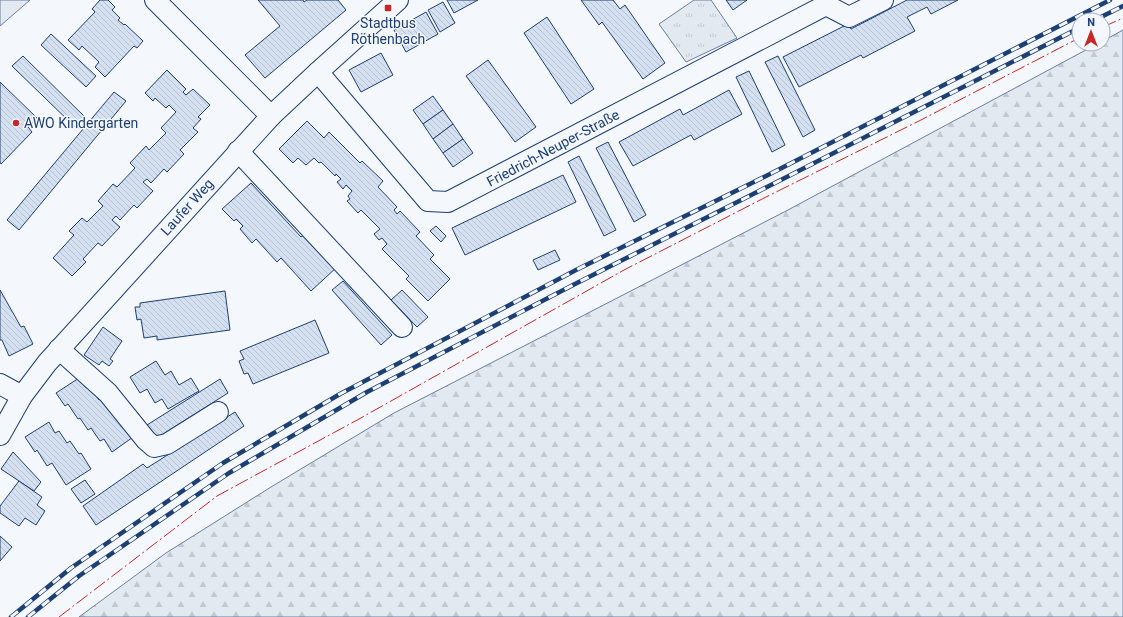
<svg xmlns="http://www.w3.org/2000/svg" width="1123" height="617" font-family="Roboto,sans-serif">
<style>
.grass{fill:#e3e9f0;stroke:#687fa3}
.forest{fill:url(#forest-firs);stroke:#687fa3}
.park{fill:url(#park-tufts);stroke:#687fa3}
.building{fill:url(#building-back-hatch);stroke:#1d3f73}
.lines{fill:none;stroke-linecap:round;stroke-linejoin:round}
.minor-casing{stroke:#1d3f73;stroke-width:22}
.minor{stroke:#f4f7fb;stroke-width:20}
.rail-casing{stroke:#1d3f73;stroke-width:4.5}
.rail{stroke:#f4f7fb;stroke-width:3;stroke-dasharray:9;stroke-linecap:butt}
.power{stroke:#c62828;stroke-width:1;stroke-dasharray:14 3 2 3;stroke-linecap:butt}
.poi-dot{fill:#c62828;stroke:#f4f7fb;stroke-width:1.5}
.labels{text-anchor:middle;dominant-baseline:central;stroke-width:3;stroke-linejoin:round;paint-order:stroke}
.poi-label{font-size:14px;fill:#1d3f73;stroke:#f4f7fb}
.street-label{font-size:14px;fill:#1d3f73;stroke:#f4f7fb}
</style>
<defs>
<pattern id="forest-firs" width="22" height="20" patternUnits="userSpaceOnUse"><rect width="22" height="20" fill="#e3e9f0"/><path d="M5 1l3.5 6h-7zM16 11l3.5 6h-7z" fill="#c2c9d1"/></pattern>
<pattern id="park-tufts" width="24" height="20" patternUnits="userSpaceOnUse"><rect width="24" height="20" fill="#e3e9f0"/><path d="M3 7l-1-3M5 7V3M7 7l1-3M15 17l-1-3M17 17v-4M19 17l1-3" fill="none" stroke="#c2c9d1"/></pattern>
<pattern id="building-back-hatch" width="6" height="6" patternUnits="userSpaceOnUse"><rect width="6" height="6" fill="#d5e0f0"/><path d="M-1 5l2 2M0 0l6 6M5-1l2 2" fill="none" stroke="#b6c1d1"/></pattern>
</defs>
<rect width="100%" height="100%" fill="#f4f7fb"/>
<path class="grass" d="M0,0H30L0,26Z"/>
<path class="forest" d="M1123,30V617H79L166,553L271,487L394,413L788,210L1097,44H1103V41Z"/>
<path class="park" d="M694,0H711L737,38L686,62L659,24Z"/>
<g class="building">
<path d="M100,0H108L115,7L112,10L120,18L118,20L124,25L125,24L143,41L137,48L134,46L105,77L95,67L99,62L82,46L79,50L68,40L95,12L92,9Z"/>
<path d="M258,0H303L304,2L307,0H338L346,10L265,78L245,55L280,26Z"/>
<path d="M447,0H478L454,13Z"/>
<path d="M581,0H613L620,9L625,5L665,63L643,79L602,22L599,25Z"/>
<path d="M726,0H747L733,10Z"/>
<path d="M907,0H958L931,14L927,7L907,17L915,31L863,58L861,55L799,87L783,57L848,24L851,29Z"/>
<path d="M443,2L455,23L440,32L428,10Z"/>
<path d="M426,12L438,34L406,52L394,30Z"/>
<path d="M547,17L594,89L571,104L524,33Z"/>
<path d="M51,34L96,76L86,87L41,45Z"/>
<path d="M381,53L393,75L361,92L349,70Z"/>
<path d="M23,56L86,118L76,128L12,66Z"/>
<path d="M778,56L815,130L803,137L765,62Z"/>
<path d="M488,60L536,127L515,142L466,76Z"/>
<path d="M167,70L186,89L183,92L186,95L193,89L210,105L198,117L201,119L193,128L198,132L180,150L184,154L167,172L164,169L151,183L147,179L143,182L153,191L137,208L134,205L120,220L116,216L112,220L120,227L102,246L98,243L83,259L86,262L72,276L53,258L74,235L69,231L82,218L87,222L103,206L98,201L113,184L117,187L135,168L130,163L146,146L149,150L166,133L161,128L176,112L169,105L166,108L155,98L153,101L145,93Z"/>
<path d="M749,71L785,145L772,152L736,77Z"/>
<path d="M0,82L37,118L28,127L32,132L1,164L0,162Z"/>
<path d="M729,90L742,114L694,140L691,135L633,166L619,142L680,109L683,115Z"/>
<path d="M114,92L126,101L19,230L7,220Z"/>
<path d="M433,96L443,110L423,124L413,110Z"/>
<path d="M443,110L453,124L433,139L423,124Z"/>
<path d="M307,121L324,138L329,132L360,163L362,161L383,181L378,187L397,207L394,210L397,214L400,211L420,232L416,236L434,255L430,259L450,279L428,301L406,279L409,276L382,249L387,244L382,238L379,240L374,234L380,229L361,210L358,213L347,201L350,199L348,196L352,191L346,185L343,189L337,182L341,179L336,174L335,176L321,162L319,163L314,158L306,165L298,158L293,163L279,149Z"/>
<path d="M453,124L463,139L443,153L433,139Z"/>
<path d="M463,139L473,153L453,167L443,153Z"/>
<path d="M608,142L646,215L634,222L596,148Z"/>
<path d="M579,156L616,230L604,236L568,162Z"/>
<path d="M563,175L576,202L465,255L452,228Z"/>
<path d="M251,183L301,237L306,233L337,267L311,291L281,258L277,262L256,239L252,243L240,229L243,226L236,219L234,221L222,209Z"/>
<path d="M436,226L446,236L441,242L430,231Z"/>
<path d="M555,250L560,260L538,270L533,260Z"/>
<path d="M343,281L392,335L381,345L332,290Z"/>
<path d="M0,290L21,327L24,326L33,344L9,356L2,340H0Z"/>
<path d="M402,290L428,317L417,327L391,300Z"/>
<path d="M225,291L230,330L157,340V336L144,338L141,319L137,320L135,307H140V303Z"/>
<path d="M315,320L329,353L253,384L248,373L244,374L239,361L244,359L240,351Z"/>
<path d="M103,327L122,341L110,359L113,361L109,366L102,361L99,365L84,355Z"/>
<path d="M156,361L165,375L171,371L179,385L191,378L199,391L168,409L162,399L155,403L147,389L140,393L130,377Z"/>
<path d="M79,378L86,388L89,386L99,400L102,398L136,435L112,452L104,439L100,441L91,428L88,430L80,418L78,419L68,404L65,406L56,393Z"/>
<path d="M220,379L228,393L155,439L147,425Z"/>
<path d="M235,412L244,426L96,525L83,506L143,464L147,468Z"/>
<path d="M49,422L55,433L59,431L67,443L70,441L79,454L81,453L91,469L66,485L52,463L47,466L37,450L35,452L25,437Z"/>
<path d="M13,452L41,482L34,491L1,469Z"/>
<path d="M85,480L95,494L81,503L71,489Z"/>
<path d="M19,481L42,497L37,505L45,511L36,525L25,518L19,526L0,513V506Z"/>
<path d="M0,536L12,547L0,561Z"/>
</g>
<g class="lines">
<defs>
<g id="minor">
<path d="M155,0L271,116"/>
<path d="M826,5L849,17L883,0"/>
<path d="M318,72L428,201L448,202L826,5L827,0"/>
<path d="M238,151L402,327"/>
<path d="M59,349L108,393L146,440L154,447L167,444L218,412"/>
<path d="M0,384L22,396"/>
<path d="M0,435L22,396L47,363L271,116L318,72L398,0"/>
</g>
</defs>
<use href="#minor" class="minor-casing"/>
<use href="#minor" class="minor"/>
<defs>
<g id="rail">
<path d="M1095,20L1123,6"/>
<path d="M11,617L71,568L223,463L340,394L576,270L768,175L1110,0"/>
<path d="M28,617L79,576L229,473L367,392L575,284L771,185L1079,28"/>
</g>
</defs>
<use href="#rail" class="rail-casing"/>
<use href="#rail" class="rail"/>
<g class="power">
<path d="M1103,27L1123,18"/>
<path d="M59,617L217,496L359,419L624,270L768,196L919,121L1079,38"/>
</g>
</g>
<g class="poi-dot">
<rect x="384" y="4" width="8" height="8" rx="2"/>
<circle cx="16" cy="123" r="4"/>
</g>
<g class="labels">
<g class="poi-label">
<text x="388" y="23">Stadtbus<tspan x="388" dy="16">Röthenbach</tspan></text>
<text x="24" y="123" text-anchor="start">AWO Kindergarten</text>
</g>
<g class="street-label">
<text transform="translate(553 148) rotate(-28)">Friedrich-Neuper-Straße</text>
<text transform="translate(187 207) rotate(-48)">Laufer Weg</text>
</g>
</g>
<g transform="translate(1091 32)"><circle r="19" fill="#f4f7fb" stroke="#9eadc5"/>
<path d="M0-3L7 15L0 10L-7 15Z" fill="#c62828"/>
<text y="-6" font-size="11" font-weight="bold" text-anchor="middle" fill="#1d3f73">N</text>
</g>
</svg>
